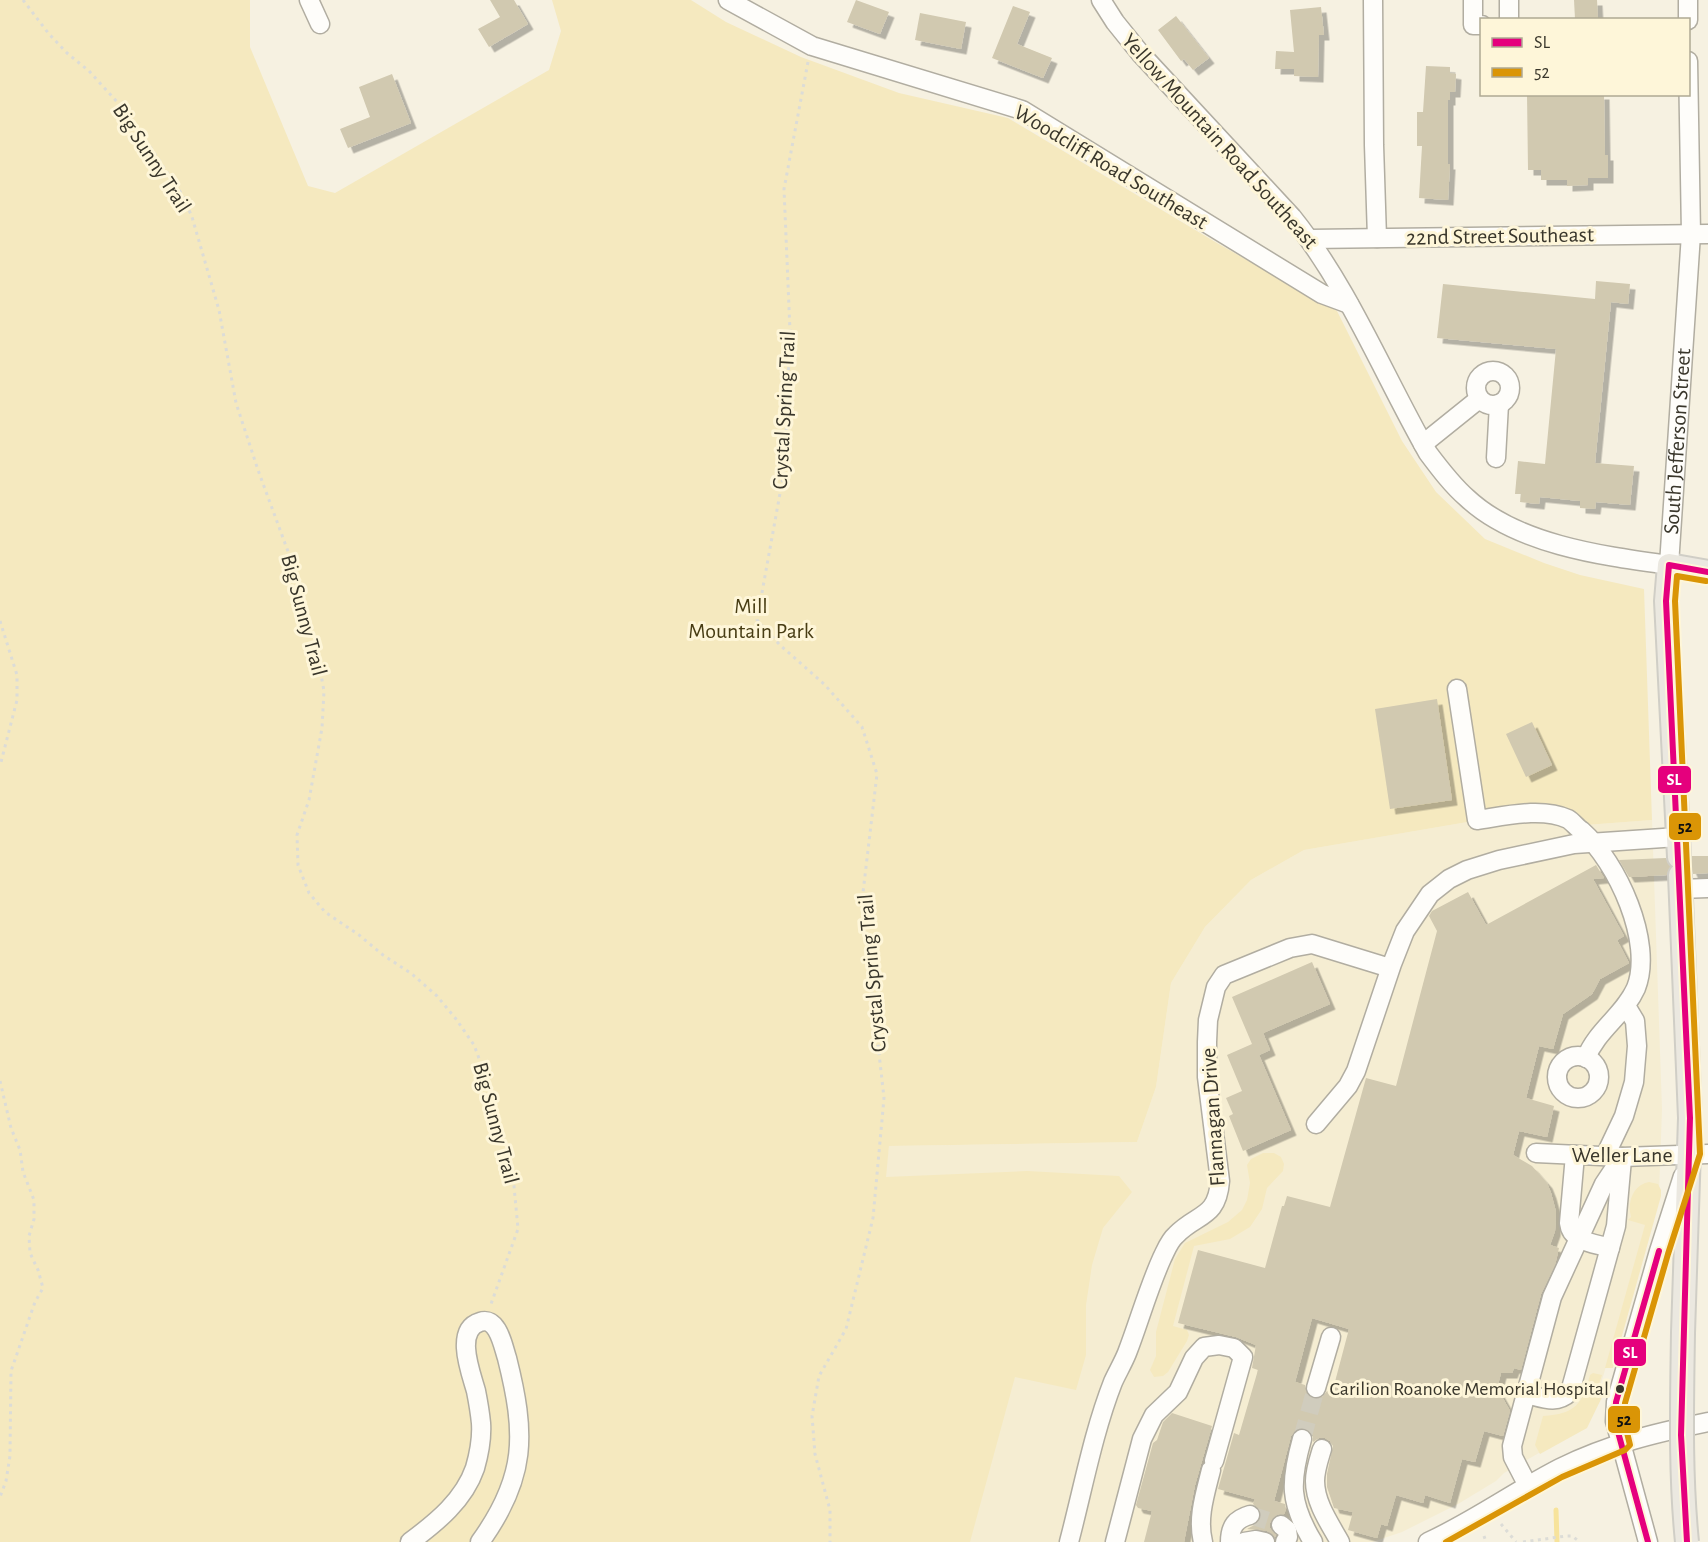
<svg xmlns="http://www.w3.org/2000/svg" width="1708" height="1542" font-family="'Alegreya Sans',sans-serif">
<style>
.built{fill:#f5edd2}
.green{fill:#f5e9bf}
.lines{fill:none;stroke-linecap:round;stroke-linejoin:round}
.stream{stroke:#f7e39b;stroke-width:5}
.building{fill:#d1c9b0;fill-rule:evenodd;filter:url(#shadow)}
.minor-tunnel{stroke:#d0ccbd;stroke-width:18;stroke-dasharray:18 9;stroke-linecap:butt}
.minor-casing{stroke:#b1ada1;stroke-width:21}
.major-casing{stroke:#d0cec6;stroke-width:26}
.path{stroke:#dcdcd7;stroke-width:3;stroke-dasharray:3 4.5;stroke-linecap:butt}
.minor{stroke:#fefdfa;stroke-width:18}
.major{stroke:#ebe8e0;stroke-width:22}
.major-bridge-casing{stroke:#d0cec6;stroke-width:26;stroke-linecap:butt}
.major-bridge{stroke:#ebe8e0;stroke-width:22}
.bus-1-casing{stroke:#fef6d9;stroke-width:10}
.bus-2-casing{stroke:#fef6d9;stroke-width:10}
.bus-1{stroke:#e5007d;stroke-width:6}
.bus-2{stroke:#da9506;stroke-width:6}
.bus-dot{fill:#39362b;stroke:#fef6d9;stroke-width:2}
.labels{text-anchor:middle;dominant-baseline:central;stroke-width:6;stroke-linejoin:round;paint-order:stroke}
.bus-label{font-size:20px;fill:#39362b;stroke:#fef6d9;text-anchor:end}
.street-label{font-size:22px;fill:#39362b;stroke:#fef6d9}
.park-label{font-size:22px;fill:#483d14;stroke:#fef6d9}
.line-badge{stroke:#fef6d9;stroke-width:2}
.badge-label{font-size:16px;text-anchor:middle;font-weight:bold;fill:#fff}
.pale-badge-label{font-size:16px;text-anchor:middle;font-weight:bold;fill:#111}
</style>
<defs>
<filter id="shadow"><feDropShadow dx="5.5" dy="5.5" stdDeviation="0" flood-color="#0004"/></filter>
</defs>
<rect width="100%" height="100%" fill="#f6f1e1"/>
<path class="built" d="M1556,807L1586,825L1652,820L1662,1109L1659,1193L1590,1419L1581,1429L1504,1473L1496,1481L1458,1504L1402,1532L1372,1542H835L889,1146L1137,1142L1156,1087L1171,983L1205,927L1251,880L1304,850Z"/>
<g class="green">
<path d="M0,0H250V47L308,186L335,193L549,70L561,31L552,0H691L726,22L801,57L899,93L1008,118L1217,243L1337,311L1402,441L1436,492L1485,539L1544,563L1580,575L1644,589L1652,820L1586,825L1556,807L1304,850L1251,880L1205,927L1171,983L1156,1087L1137,1142L889,1146L886,1177L1027,1171L1119,1176L1132,1192L1103,1228L1092,1265L1086,1305V1355L1076,1390L1015,1377L970,1542H0Z"/>
<path d="M1263,1153H1274L1281,1157L1284,1164L1283,1171L1267,1188L1262,1209L1250,1227L1230,1239L1194,1246L1173,1326L1187,1330L1189,1335L1187,1341L1168,1372L1163,1376L1154,1377L1150,1370L1156,1356V1332L1175,1259L1185,1243L1228,1222L1242,1210L1247,1200L1250,1183L1247,1165L1251,1159Z"/>
<path d="M1649,1182L1658,1184L1661,1190V1196L1613,1368H1605L1645,1225L1628,1220L1631,1217C1627,1202 1633,1185 1649,1182Z"/>
<path d="M1593,1373L1602,1375L1597,1390L1604,1393L1587,1428L1540,1454L1535,1445L1543,1416C1576,1414 1582,1404 1590,1375Z"/>
</g>
<g class="lines">
<path class="stream" d="M1556,1510L1557,1542"/>
</g>
<g class="building">
<path d="M490,0H514L528,24L489,47L478,29L500,17Z"/>
<path d="M856,0L889,12L880,34L847,22Z"/>
<path d="M1574,0H1597L1598,18L1575,19Z"/>
<path d="M1013,6L1030,12L1017,44L1052,58L1043,78L992,58Z"/>
<path d="M1321,7L1324,35H1319L1318,77L1294,76V69H1275L1276,51L1294,52L1290,10Z"/>
<path d="M920,13L966,22L961,49L915,40Z"/>
<path d="M1176,16L1209,58L1193,70L1184,59L1181,61L1158,30Z"/>
<path d="M1426,66L1450,67V73L1456,74L1455,92H1450V100H1448V164H1450L1448,200L1419,198L1422,146H1417V112H1423Z"/>
<path d="M392,74L411,123L348,148L340,129L370,117L359,87Z"/>
<path d="M1527,94H1604L1605,155H1608V178H1588V185L1567,186V180H1541V170H1528Z"/>
<path d="M1596,281L1630,284L1628,304L1611,302L1595,463L1634,466L1630,505L1596,502L1595,509L1580,508V501L1540,497L1539,504L1520,502L1521,494H1515L1518,461L1545,464L1556,349L1437,338L1443,284L1595,299Z"/>
<path d="M1437,699L1452,800L1390,809L1375,709Z"/>
<path d="M1532,722L1552,765L1526,777L1506,734Z"/>
<path d="M1692,856H1708V873L1693,874L1689,865Z"/>
<path d="M1666,858L1670,867L1667,875L1629,877L1619,860Z"/>
<path d="M1596,865L1604,878L1593,879L1624,936L1617,940L1629,963L1600,979L1592,994L1563,1014L1553,1049L1539,1046L1526,1098L1554,1106L1547,1137L1519,1131L1513,1155L1532,1166L1547,1183L1551,1193L1556,1212L1555,1231L1550,1245L1559,1248L1555,1265L1541,1294L1521,1370L1514,1368L1512,1373H1501L1497,1388L1510,1411L1503,1436L1484,1431L1475,1462L1462,1459L1450,1503L1425,1495L1423,1503L1396,1495L1387,1526L1381,1524L1377,1538L1348,1530L1353,1512L1334,1508L1327,1487V1474L1333,1446L1330,1441L1325,1438H1319L1313,1442V1435L1309,1431L1298,1428L1291,1436L1274,1501L1285,1504L1286,1509L1284,1514L1277,1515L1270,1523V1528L1276,1535L1275,1537L1267,1531L1247,1529L1258,1523L1261,1518L1260,1511L1253,1504L1255,1499L1218,1489L1234,1433L1239,1435L1258,1370L1252,1368L1256,1345L1236,1337L1178,1323L1198,1250L1265,1268L1282,1206H1284L1287,1196L1330,1207L1366,1078L1396,1086L1437,931L1429,916L1432,911L1468,892L1486,925ZM1312,1318L1349,1329L1332,1393L1327,1391L1323,1396L1318,1399H1312L1308,1395L1305,1385L1295,1382Z"/>
<path d="M1312,962L1330,1004L1263,1033L1270,1050L1259,1055L1291,1130L1243,1151L1229,1116L1233,1114L1226,1098L1242,1091L1227,1055L1252,1044L1232,997Z"/>
<path d="M1172,1413L1212,1426L1195,1485L1184,1542H1144L1152,1511L1138,1508L1136,1505L1153,1443L1157,1440L1163,1422Z"/>
</g>
<g class="lines">
<g class="minor-tunnel">
<path d="M1302,1439L1316,1388"/>
<path d="M1250,1515L1281,1525"/>
</g>
<defs>
<g id="minor">
<path d="M309,0L320,24"/>
<path d="M728,0L812,46L1022,110L1322,294L1349,304"/>
<path id="s1" d="M1101,0L1115,22L1140,53L1292,217C1349,288 1383,374 1428,453C1440,469 1452,485 1467,498C1517,545 1604,556 1669,565L1691,234L1688,61"/>
<path d="M1373,0L1374,145L1377,238"/>
<path d="M1473,0V25H1482"/>
<path d="M1509,0V20"/>
<path d="M1688,0V20"/>
<path d="M1310,239L1708,234"/>
<circle cx="1493" cy="388" r="17"/>
<path d="M1423,444L1479,399"/>
<path d="M1496,458L1499,404"/>
<path d="M1457,689L1477,820C1505,816 1542,807 1568,819C1573,822 1577,828 1582,831C1617,862 1654,942 1636,988C1624,1015 1597,1030 1586,1058"/>
<path d="M1680,889L1708,888"/>
<circle cx="1578" cy="1077" r="21"/>
<path d="M1316,1124L1348,1086L1356,1071L1392,964L1405,931L1430,894L1449,879L1467,870L1499,860L1574,844L1678,837"/>
<path d="M1536,1153L1622,1157L1708,1154"/>
<path d="M1575,1155L1569,1223C1571,1242 1594,1243 1610,1248"/>
<path d="M1605,1156L1624,1116L1634,1082L1637,1046L1635,1021L1626,1006"/>
<path d="M1316,1388L1331,1337"/>
<path d="M1526,1394C1543,1398 1556,1405 1570,1392L1616,1226L1622,1159"/>
<path d="M1302,1439C1290,1482 1289,1502 1313,1542"/>
<path d="M1322,1449C1319,1459 1315,1470 1315,1481C1315,1503 1330,1524 1340,1542"/>
<path d="M1528,1486L1513,1457L1512,1446L1552,1297L1604,1184L1622,1157"/>
<path d="M1281,1525L1287,1530L1288,1537L1285,1542"/>
<path d="M410,1542C437,1522 464,1500 475,1468C479,1454 482,1437 481,1423C480,1413 478,1401 476,1391C471,1373 454,1330 480,1322C498,1316 503,1346 507,1358C526,1434 527,1477 480,1542"/>
<path d="M1069,1542C1083,1489 1093,1433 1113,1382C1117,1373 1123,1363 1127,1353C1139,1322 1148,1289 1162,1258C1166,1250 1169,1241 1176,1235C1197,1213 1217,1219 1220,1181L1207,1077V1042L1208,1020L1216,987L1224,975L1290,948L1312,944L1390,968"/>
<path d="M1115,1542L1142,1439L1154,1415L1178,1392L1194,1358L1204,1347L1219,1345L1234,1348L1243,1357L1214,1461"/>
<path d="M1203,1542C1197,1518 1205,1494 1211,1470"/>
<path d="M1230,1542C1230,1526 1236,1519 1250,1515"/>
<path d="M1244,1542L1256,1540L1265,1542"/>
<path d="M1428,1542C1474,1521 1515,1491 1560,1468C1609,1444 1655,1433 1708,1422"/>
<path d="M1648,1542L1615,1421L1616,1402L1659,1251L1683,1176"/>
</g>
<g id="major">
<path d="M1679,857L1666,601L1669,565L1708,572"/>
<path d="M1680,875L1690,1118L1683,1333"/>
</g>
</defs>
<use href="#minor" class="minor-casing"/>
<use href="#major" class="major-casing"/>
<g class="path">
<path d="M23,0L49,34L67,53L89,71L128,114L183,196L192,217L219,310L236,403L258,470L293,565L314,637L324,691L322,728L309,800L297,835L298,865L309,893L325,912L359,935L383,955L412,974L437,996L456,1019L474,1045L486,1077L514,1186L518,1229L491,1304"/>
<path d="M808,62L784,189L790,331L785,466L757,620L780,645L825,685L862,727L877,774L862,901L884,1098L873,1218L846,1329L819,1376L812,1416L815,1454L830,1510V1542"/>
<path d="M0,621L17,675V700L0,766"/>
<path d="M0,1081L11,1128L20,1150L23,1172L34,1200V1219L29,1236L30,1253L38,1270L43,1288L35,1302L11,1371L10,1456L6,1481L0,1497"/>
<path d="M1501,1524L1516,1542"/>
<path d="M1484,1536L1486,1542"/>
<path d="M1523,1542L1566,1536H1572L1580,1542"/>
</g>
<use href="#minor" class="minor"/>
<use href="#major" class="major"/>
<defs>
<path id="major-bridge" d="M1683,1333C1682,1403 1680,1472 1687,1542"/>
</defs>
<use href="#major-bridge" class="major-bridge-casing"/>
<use href="#major-bridge" class="major-bridge"/>
<defs>
<g id="bus-1">
<path d="M1648,1542L1615,1421L1616,1402L1659,1251"/>
<path d="M1687,1542L1681,1435L1690,1118L1666,601L1669,565L1708,572"/>
</g>
<path id="bus-2" d="M1446,1542L1562,1477L1625,1450L1630,1445L1624,1420L1625,1403L1668,1254L1700,1154L1675,601L1677,576L1706,581"/>
</defs>
<use href="#bus-1" class="bus-1-casing"/>
<use href="#bus-2" class="bus-2-casing"/>
<use href="#bus-1" class="bus-1"/>
<use href="#bus-2" class="bus-2"/>
</g>
<circle class="bus-dot" cx="1620" cy="1389" r="5"/>
<g class="labels">
<g class="bus-label">
<text x="1609" y="1389">Carilion Roanoke Memorial Hospital</text>
</g>
<g class="street-label">
<text transform="translate(1220 141) rotate(48)">Yellow Mountain Road Southeast</text>
<text transform="translate(152 158) rotate(57)">Big Sunny Trail</text>
<text transform="translate(1111 167) rotate(31)">Woodcliff Road Southeast</text>
<text transform="translate(1500 236) rotate(-1)">22nd Street Southeast</text>
<text transform="translate(784 410) rotate(-87)">Crystal Spring Trail</text>
<text stroke="none"><textPath href="#s1" startOffset="962">South Jefferson Street</textPath></text>
<text transform="translate(304 615) rotate(75)">Big Sunny Trail</text>
<text transform="translate(872 973) rotate(-95)">Crystal Spring Trail</text>
<text transform="translate(1213 1117) rotate(-94)">Flannagan Drive</text>
<text transform="translate(496 1123) rotate(75)">Big Sunny Trail</text>
<text x="1622" y="1155">Weller Lane</text>
</g>
<g class="park-label">
<text x="751" y="606">Mill<tspan x="751" dy="25">Mountain Park</tspan></text>
</g>
</g>
<g class="line-badge">
<rect x="1657" y="765" width="35" height="29" rx="6" fill="#e5007d"/>
<rect x="1668" y="812" width="34" height="29" rx="6" fill="#da9506"/>
<rect x="1613" y="1338" width="34" height="29" rx="6" fill="#e5007d"/>
<rect x="1607" y="1405" width="34" height="29" rx="6" fill="#da9506"/>
</g>
<g class="badge-label">
<text x="1674" y="785">SL</text>
<text x="1630" y="1358">SL</text>
</g>
<g class="pale-badge-label">
<text x="1685" y="832">52</text>
<text x="1624" y="1425">52</text>
</g>
<rect x="1480" y="18" width="210" height="78" fill="#fef6d9" stroke="#afa993" stroke-width="1.5"/>
<rect x="1492" y="38" width="30" height="9" fill="#e5007d" stroke="#afa993" stroke-width="1.5"/>
<text x="1534" y="48" font-size="18" fill="#39362b">SL</text>
<rect x="1492" y="68" width="30" height="9" fill="#da9506" stroke="#afa993" stroke-width="1.5"/>
<text x="1534" y="78" font-size="18" fill="#39362b">52</text>
</svg>
